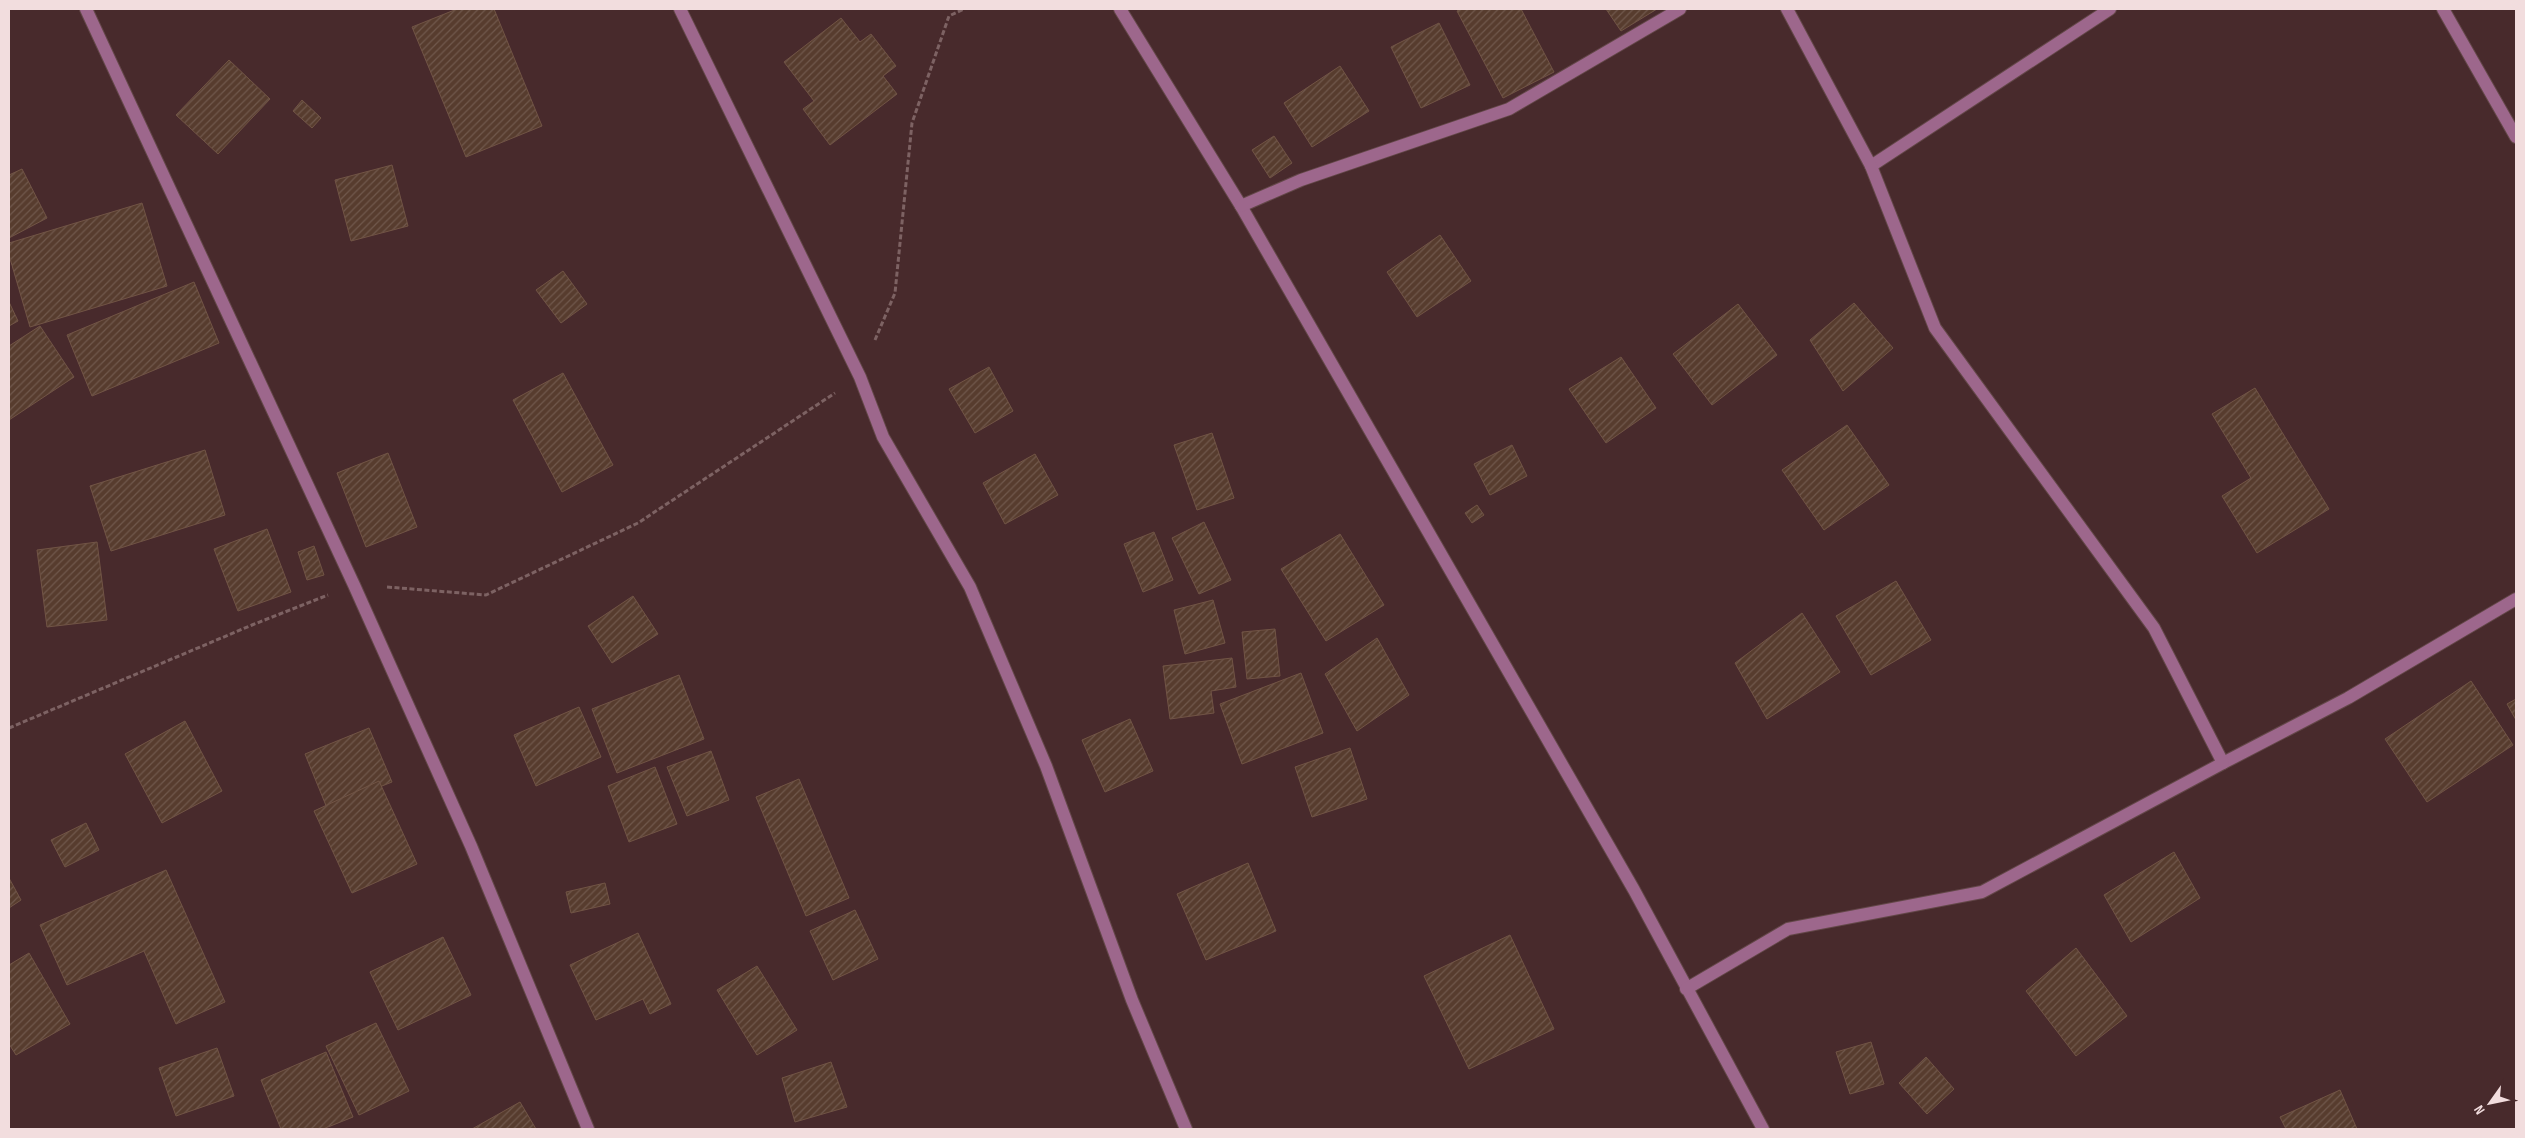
<svg xmlns="http://www.w3.org/2000/svg" width="2525" height="1138" font-family="'Sofia Sans Condensed',sans-serif">
<style>
.building{fill:url(#building-hatch);stroke:#715445}
.lines{fill:none;stroke-linecap:round;stroke-linejoin:round}
.minor-casing{stroke:#634748;stroke-width:14}
.path{stroke:#7d6263;stroke-width:3;stroke-dasharray:5 2.5;stroke-linecap:butt}
.minor{stroke:#9d678c;stroke-width:12}
</style>
<defs>
<pattern id="building-hatch" width="6" height="6" patternUnits="userSpaceOnUse" patternTransform="scale(1.25)"><rect width="6" height="6" fill="#573c2e"/><path d="M-1 1l2-2M0 6l6-6M5 7l2-2" fill="none" stroke="#70584c"/></pattern>
</defs>
<rect width="100%" height="100%" fill="#482a2c"/>
<g class="building">
<path d="M457,9H494L542,126L466,157L412,27Z"/>
<path d="M1461,9H1521L1554,72L1503,98L1457,11Z"/>
<path d="M1606,9H1657L1621,31Z"/>
<path d="M841,18L860,42L871,34L896,66L883,76L897,94L830,145L803,109L814,101L784,62Z"/>
<path d="M1439,23L1470,85L1421,108L1391,47Z"/>
<path d="M229,60L270,99L218,154L176,115Z"/>
<path d="M1340,66L1369,111L1312,147L1284,103Z"/>
<path d="M302,100L321,118L312,128L293,111Z"/>
<path d="M1274,136L1292,163L1270,178L1252,150Z"/>
<path d="M392,165L408,226L351,241L335,180Z"/>
<path d="M22,169L47,218L9,238V175Z"/>
<path d="M142,203L167,286L30,327L9,255V243Z"/>
<path d="M1440,235L1471,281L1417,317L1387,272Z"/>
<path d="M563,271L587,304L561,323L536,290Z"/>
<path d="M194,282L219,343L92,396L67,335Z"/>
<path d="M9,302L18,321L9,326Z"/>
<path d="M1854,303L1893,348L1843,391L1810,340Z"/>
<path d="M1738,304L1777,355L1712,405L1673,354Z"/>
<path d="M40,326L74,377L9,420V346Z"/>
<path d="M1621,357L1656,408L1606,443L1569,389Z"/>
<path d="M989,367L1013,411L975,433L949,389Z"/>
<path d="M563,373L613,465L562,492L513,400Z"/>
<path d="M2255,388L2329,509L2257,553L2222,496L2251,478L2212,414Z"/>
<path d="M1847,425L1889,485L1824,530L1782,470Z"/>
<path d="M1212,433L1234,498L1197,510L1174,445Z"/>
<path d="M1512,445L1527,476L1490,495L1474,464Z"/>
<path d="M205,450L225,515L111,551L90,486Z"/>
<path d="M388,453L417,527L366,547L337,473Z"/>
<path d="M1035,454L1058,495L1005,524L983,483Z"/>
<path d="M1477,505L1484,515L1472,523L1465,513Z"/>
<path d="M1204,522L1231,580L1199,594L1172,538Z"/>
<path d="M267,529L291,592L238,611L214,549Z"/>
<path d="M1154,532L1173,580L1143,592L1124,544Z"/>
<path d="M1340,534L1384,605L1326,641L1281,569Z"/>
<path d="M97,542L107,620L47,627L37,550Z"/>
<path d="M314,546L324,575L307,580L298,552Z"/>
<path d="M1896,581L1931,640L1871,675L1836,616Z"/>
<path d="M633,596L658,634L612,663L588,626Z"/>
<path d="M1213,600L1225,643L1185,654L1174,610Z"/>
<path d="M1802,613L1840,672L1767,719L1735,663Z"/>
<path d="M1275,629L1280,676L1247,679L1242,632Z"/>
<path d="M1377,638L1409,695L1357,731L1325,674Z"/>
<path d="M1232,658L1236,687L1211,691L1214,713L1170,719L1163,666Z"/>
<path d="M1301,673L1323,733L1242,764L1220,704Z"/>
<path d="M679,675L704,739L617,773L592,709Z"/>
<path d="M2471,681L2513,745L2427,802L2385,739Z"/>
<path d="M2516,699V720L2507,704Z"/>
<path d="M579,707L601,757L536,786L514,735Z"/>
<path d="M1130,719L1153,771L1105,792L1082,740Z"/>
<path d="M185,721L222,791L162,823L125,754Z"/>
<path d="M369,728L392,782L327,808L305,754Z"/>
<path d="M1350,748L1367,799L1312,817L1295,767Z"/>
<path d="M711,751L729,800L687,816L667,767Z"/>
<path d="M655,767L677,824L629,842L608,786Z"/>
<path d="M799,779L849,898L806,916L756,797Z"/>
<path d="M379,781L417,864L352,893L314,811Z"/>
<path d="M86,823L99,850L65,867L51,840Z"/>
<path d="M2174,852L2200,898L2131,942L2104,895Z"/>
<path d="M1248,863L1276,931L1206,960L1177,894Z"/>
<path d="M166,870L225,1002L176,1024L144,951L67,985L40,925Z"/>
<path d="M9,878L21,900L9,908Z"/>
<path d="M605,883L610,904L571,913L566,892Z"/>
<path d="M855,910L878,959L833,980L810,931Z"/>
<path d="M638,933L671,1004L650,1014L643,999L596,1020L570,965Z"/>
<path d="M1510,935L1554,1029L1469,1069L1424,976Z"/>
<path d="M443,937L471,995L398,1030L370,972Z"/>
<path d="M2076,948L2127,1016L2076,1056L2026,991Z"/>
<path d="M29,953L70,1024L16,1055L9,1044V965Z"/>
<path d="M757,966L797,1030L757,1055L717,990Z"/>
<path d="M376,1023L409,1091L359,1115L326,1046Z"/>
<path d="M1871,1042L1884,1084L1850,1094L1836,1052Z"/>
<path d="M217,1048L234,1096L176,1116L159,1068Z"/>
<path d="M326,1052L353,1117L323,1129H281L261,1080Z"/>
<path d="M1926,1057L1954,1089L1927,1114L1899,1083Z"/>
<path d="M831,1062L847,1107L795,1122L782,1078Z"/>
<path d="M2340,1090L2357,1129H2286L2280,1117Z"/>
<path d="M520,1102L536,1129H472Z"/>
</g>
<g class="lines">
<defs>
<g id="minor">
<path d="M86,9L354,585L471,846L588,1129"/>
<path d="M680,9L860,377L883,437L970,587L1046,766L1132,1000L1186,1129"/>
<path d="M1120,9L1241,206L1634,890L1763,1129"/>
<path d="M2443,9L2516,137"/>
<path d="M1871,166L2110,9"/>
<path d="M1241,206L1301,180L1509,109L1680,9"/>
<path d="M2223,763L2348,698L2516,599"/>
<path d="M1686,989L1788,929L1982,892L2223,763L2154,628L1935,328L1871,166L1787,9"/>
</g>
</defs>
<use href="#minor" class="minor-casing"/>
<g class="path">
<path d="M875,340L895,293L912,123L949,16L964,9"/>
<path d="M387,587L486,595L638,523L835,393"/>
<path d="M9,728L252,625L328,595"/>
</g>
<use href="#minor" class="minor"/>
</g>
<rect width="2525" height="1138" fill="none" stroke="#f2ddde" stroke-width="20"/>
<g transform="translate(2490 1103) rotate(237)" stroke="#482a2c" stroke-width="4" paint-order="stroke">
<path d="M0-4L9 19L0 12L-9 19Z" fill="#f2ddde"/>
<text y="-8" font-size="14" font-weight="bold" text-anchor="middle" fill="#f2ddde">N</text>
</g>
</svg>
